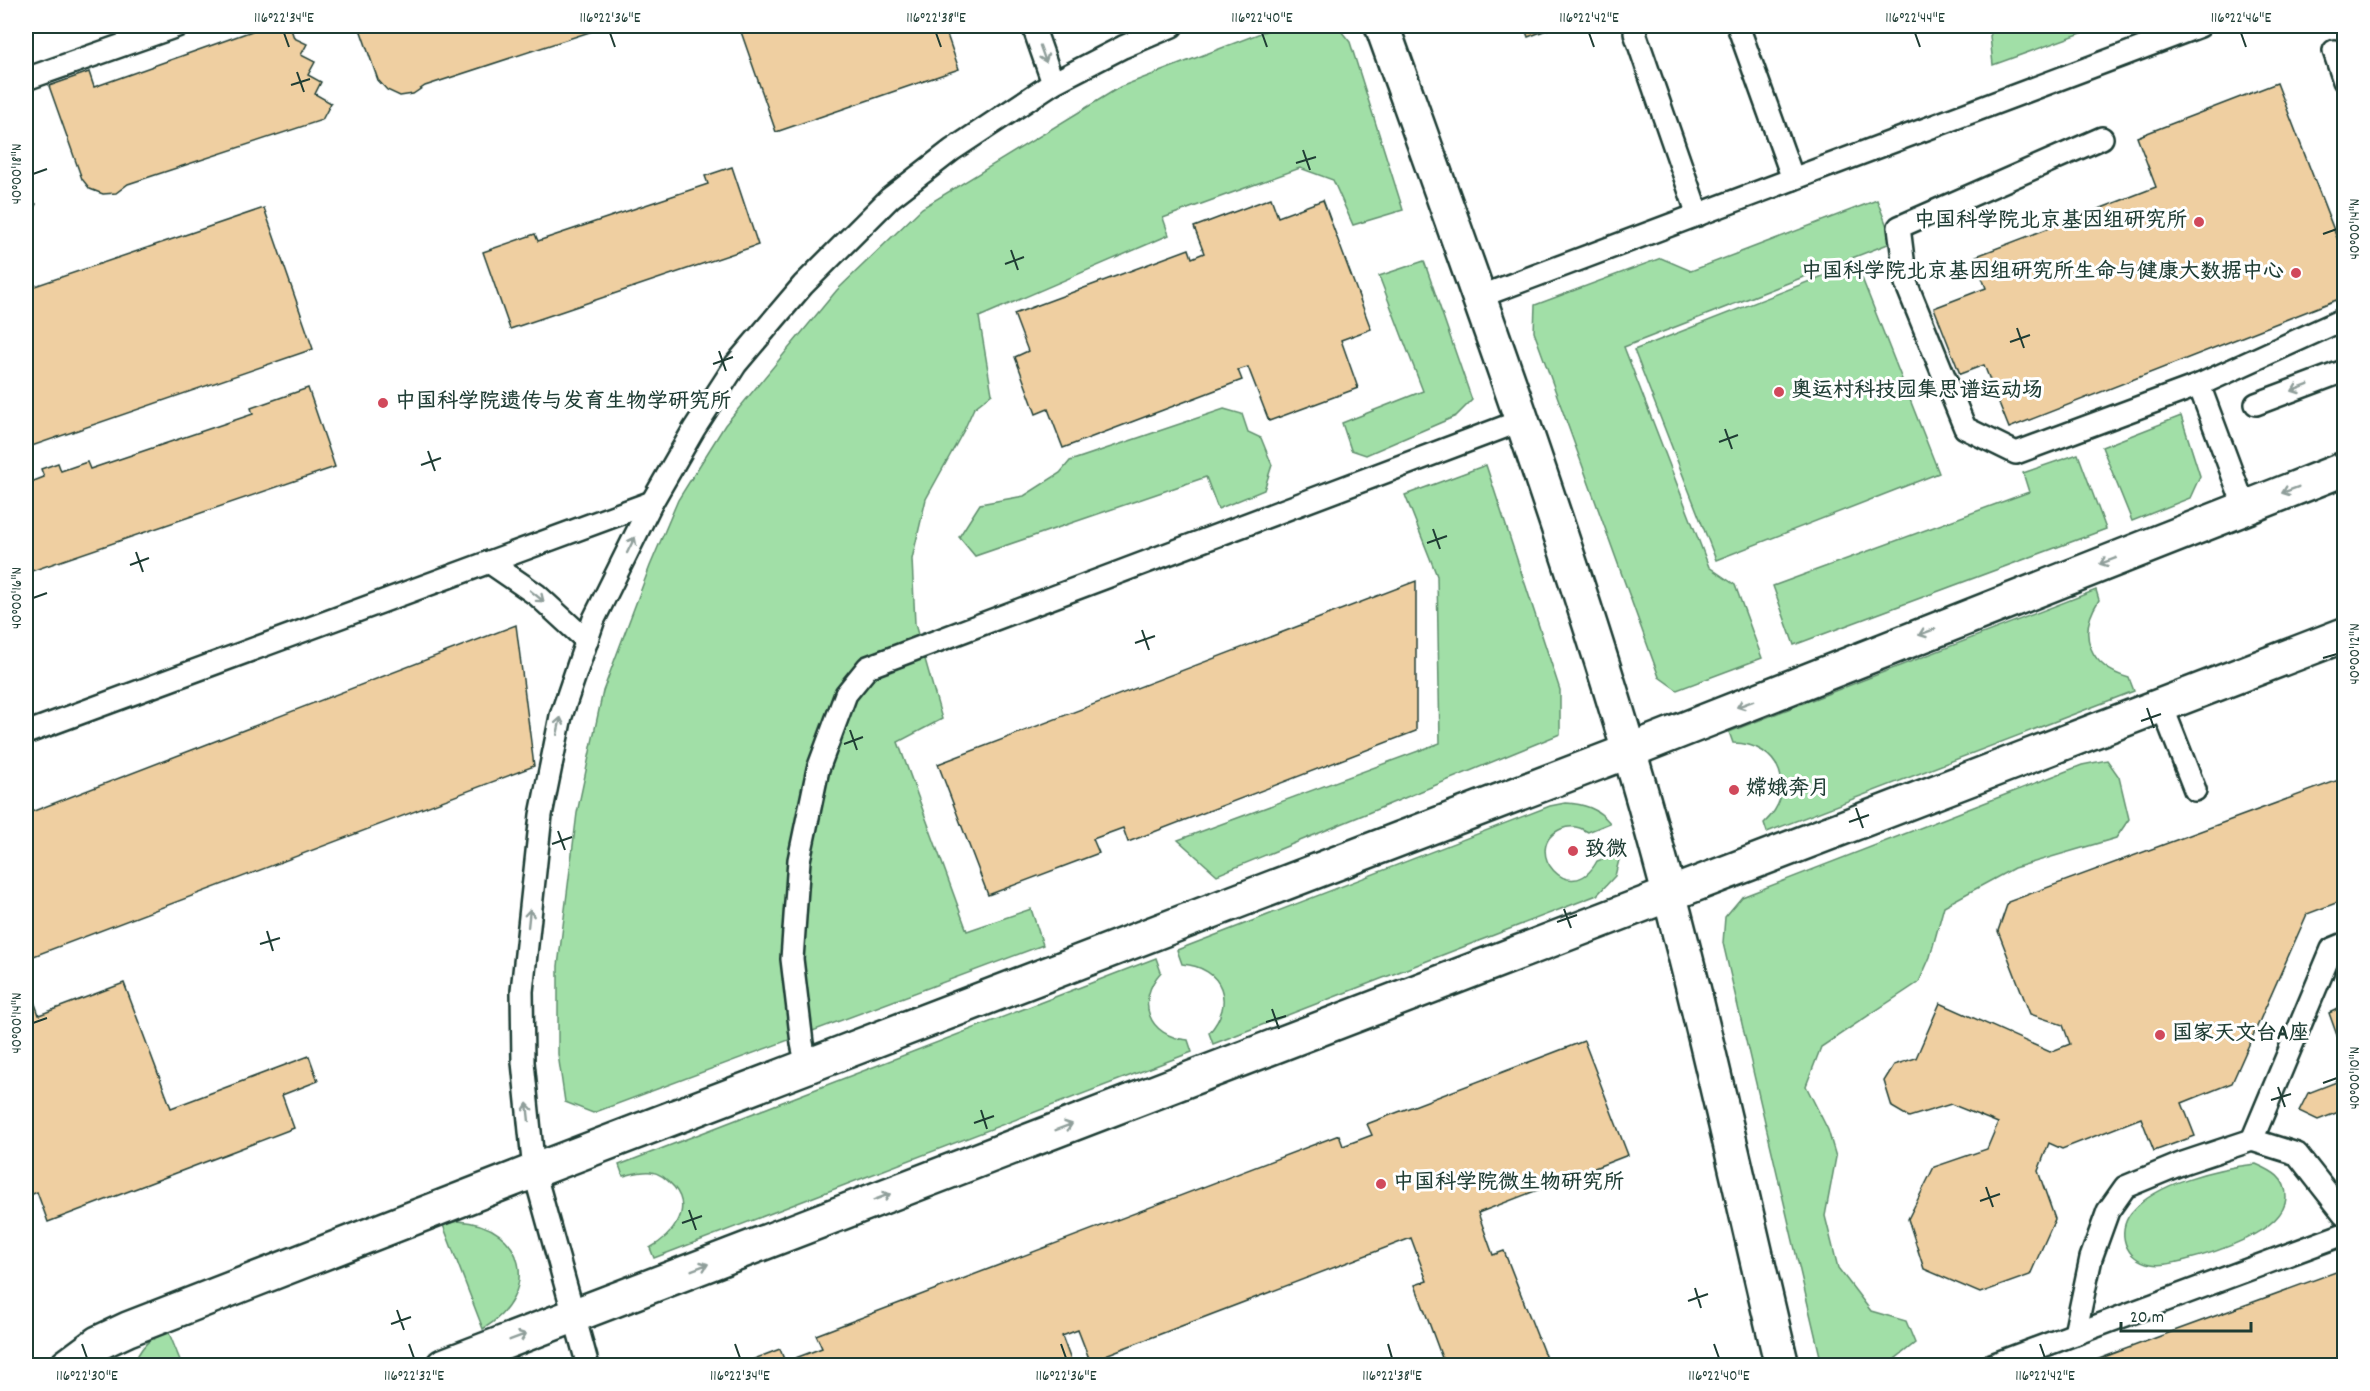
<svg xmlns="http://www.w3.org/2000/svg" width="2370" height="1391" font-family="Dekko,'LXGW WenKai TC',sans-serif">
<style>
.green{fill:#a1dfa7;stroke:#608e6e;stroke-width:1.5}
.building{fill:#efcfa1;stroke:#1f3d34;stroke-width:1.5}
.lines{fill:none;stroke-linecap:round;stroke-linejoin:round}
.service-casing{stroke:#1f3d34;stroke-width:26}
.minor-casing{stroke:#1f3d34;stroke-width:38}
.service{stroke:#fff;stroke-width:21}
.minor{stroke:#fff;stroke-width:33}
.oneway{stroke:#8f9e9a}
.ticks{fill:none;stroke:#1f3d34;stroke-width:2}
.poi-dot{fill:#d1495b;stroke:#fff;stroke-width:2}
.labels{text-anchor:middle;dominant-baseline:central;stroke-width:6;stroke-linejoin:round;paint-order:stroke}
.poi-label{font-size:21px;font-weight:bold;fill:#1f3d34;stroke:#fff;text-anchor:start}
.neatline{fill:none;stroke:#1f3d34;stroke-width:2}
.ticks-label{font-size:15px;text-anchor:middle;fill:#1f3d34}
</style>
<rect width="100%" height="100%" fill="#fff"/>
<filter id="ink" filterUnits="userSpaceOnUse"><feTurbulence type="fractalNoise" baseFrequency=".0167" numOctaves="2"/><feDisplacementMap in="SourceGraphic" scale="12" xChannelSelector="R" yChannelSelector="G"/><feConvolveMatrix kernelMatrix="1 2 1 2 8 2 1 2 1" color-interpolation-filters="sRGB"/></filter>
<g filter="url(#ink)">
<g class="green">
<path d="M1279,26H1337L1350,42L1403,210L1353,225L1333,180L1300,168L1163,218L1169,235L979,317L992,394L974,408L964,430L926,499L912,559L915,624L942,719L898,742L967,931L1031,909L1043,945L593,1113L565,1102L558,1054V966L577,813L603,691L650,566L678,500L725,425L837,290L922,208L1120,87Z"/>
<path d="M1995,26H2101L1993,65L1990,36Z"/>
<path d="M1877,200L1893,242L1624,347L1709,567L1735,585L1762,658L1677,690L1659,677L1534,332L1535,305L1661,258L1691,271Z"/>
<path d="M1424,261L1472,400L1456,416L1366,455L1351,450L1342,423L1423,391L1379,276Z"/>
<path d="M1856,263L1939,473L1716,560L1634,350Z"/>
<path d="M1224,409L1242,414L1248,432L1261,438L1272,465L1264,490L1218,509L1206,477L975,556L959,537L980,504L1024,496L1060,473L1070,461Z"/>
<path d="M2181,416L2200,476L2190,498L2132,521L2102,447Z"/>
<path d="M2078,454L2106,529L1794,645L1773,586L2029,492L2023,473Z"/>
<path d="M1486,465L1560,690V734L1217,875L1178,840L1440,743L1437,576L1405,495Z"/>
<path d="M2096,590L2099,600C2076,635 2090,667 2129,678L2134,691L1767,832L1764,823C1799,791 1780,743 1733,743L1729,732Z"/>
<path d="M2107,760L2119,777L2129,819L2116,838L2014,868L1944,906L1930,957L1919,982L1821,1047L1806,1086L1828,1130L1836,1157L1825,1216L1838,1268L1871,1311L1906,1321L1915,1343L1891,1362L1882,1365H1825L1820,1356L1723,943L1725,917L1742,897L2082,765Z"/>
<path d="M1565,803C1584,804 1598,808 1610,823L1588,832C1580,827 1570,825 1561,829C1519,848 1571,910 1597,861L1621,852L1615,876L1597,895L1213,1044L1209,1033C1236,1003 1223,967 1182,964L1177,950L1550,806Z"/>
<path d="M1156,958L1161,972C1135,1001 1148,1037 1188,1040L1192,1052L654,1258L650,1248C671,1236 694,1211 674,1187C668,1180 661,1173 651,1172C642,1171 632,1174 623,1176L619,1165Z"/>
<path d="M2256,1164C2272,1171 2287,1178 2286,1198C2284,1232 2211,1254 2182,1261C2174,1263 2160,1266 2151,1264C2125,1260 2116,1232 2131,1213C2156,1182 2219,1168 2256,1164Z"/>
<path d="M458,1221C527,1225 541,1294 483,1329L443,1225Z"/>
<path d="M167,1328L182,1365L134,1366C138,1348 152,1337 167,1328Z"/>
</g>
<g class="building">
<path d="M250,26H290L294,38L307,44L301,55L315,62L308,75L321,82L315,94L331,103L322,120L128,184L116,193L103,194L90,189L82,179L49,86L89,72L94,87L252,31Z"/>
<path d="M359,26H608L425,86L413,94L400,96L387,90L378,80Z"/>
<path d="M739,26H944L959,69L776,132Z"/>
<path d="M1524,26H1557L1528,37Z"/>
<path d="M2277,83L2344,256V297L2009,428L1984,365L1960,374L1934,308L1986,288L1974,257L2156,187L2137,137Z"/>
<path d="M732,167L758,245L510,329L483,252L535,234L538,241L708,184L705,176Z"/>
<path d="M26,198L36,204L26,221Z"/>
<path d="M1271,198L1278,217L1323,200L1371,329L1341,340L1358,388L1269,421L1248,367L1238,370L1242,380L1063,448L1048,409L1036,414L1015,357L1028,351L1014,314L1189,249L1192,258L1204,253L1194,227Z"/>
<path d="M264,208L313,349L26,448V289Z"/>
<path d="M308,388L335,467L26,573V484L44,477L41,469L58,463L61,471L87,462L90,469L253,414L251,408Z"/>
<path d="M1416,581V731L1128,842L1123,828L1093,839L1099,853L988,895L938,764Z"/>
<path d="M516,625L534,766L26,959V814Z"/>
<path d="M2344,778V900L2307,914L2232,1083L2182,1103L2195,1136L2154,1151L2141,1118L2062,1149L2049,1143L2038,1171L2055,1219L2030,1275L1980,1293L1924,1269L1908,1219L1934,1167L1987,1149L1998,1123L1951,1104L1909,1117L1892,1107L1884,1081L1894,1065L1916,1058L1940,1003L2050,1052L2070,1044L2063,1025L2030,1014L1998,931L2008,902Z"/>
<path d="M26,979L39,1015L124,983L171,1108L309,1056L318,1081L282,1095L294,1128L48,1222L37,1192L26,1197Z"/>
<path d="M2344,1006V1055L2329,1013Z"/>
<path d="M1584,1041L1628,1155L1478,1213L1493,1255L1504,1251L1549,1366H1445L1415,1285L1427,1281L1411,1238L1090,1361L1078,1330L1062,1336L1073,1366H736L780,1349L785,1362L822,1348L816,1335L1339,1135L1343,1146L1372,1135L1367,1124Z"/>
<path d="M2344,1079V1110L2318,1120L2299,1111L2308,1093Z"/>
<path d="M2344,1269V1366H2080L2174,1331Z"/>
</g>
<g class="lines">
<defs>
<g id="service">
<path d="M1033,26L1053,83"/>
<path d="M1637,26L1635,33L1698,215"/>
<path d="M1738,26L1793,179"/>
<path d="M2334,51L2344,81"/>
<path d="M26,79L177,26"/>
<path d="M2102,138L1899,227L1906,283L1965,428L2016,453L2199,385L2344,319"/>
<path d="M1479,297L2200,26"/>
<path d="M2199,385L2245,508"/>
<path d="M2256,404L2344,371"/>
<path d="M489,562L537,595L587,641"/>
<path d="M2162,706L2195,790"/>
<path d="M26,733L652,502"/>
<path d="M807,1067L802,1043L792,959L799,860L818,769L846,694L868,667L1523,420"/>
<path d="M2252,1140L2332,949L2344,944"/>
<path d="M2075,1334L2091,1258L2108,1211L2125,1187L2183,1163L2252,1140L2297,1154L2344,1214"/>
<path d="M588,1366L534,1171L523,1062L522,991L541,815L561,716L594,619L652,502L694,429L736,364L803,285L890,198L952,150L1053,83L1123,47L1172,26"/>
<path d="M1989,1366L2344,1234"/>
</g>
<g id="minor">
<path d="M1382,26C1468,266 1556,506 1629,751C1690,953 1733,1161 1782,1366"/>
<path d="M67,1366L98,1343L128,1329L534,1171L1629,751L2344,469"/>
<path d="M443,1366L2344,635"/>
</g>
</defs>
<use href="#service" class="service-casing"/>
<use href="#minor" class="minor-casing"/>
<use href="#service" class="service"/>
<use href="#minor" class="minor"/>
</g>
<defs><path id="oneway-shaft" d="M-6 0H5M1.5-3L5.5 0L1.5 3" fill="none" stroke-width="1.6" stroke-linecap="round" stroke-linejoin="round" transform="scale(1.5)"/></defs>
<g class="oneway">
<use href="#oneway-shaft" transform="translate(1043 54) rotate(70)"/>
<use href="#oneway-shaft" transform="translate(2300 388) rotate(159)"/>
<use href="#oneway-shaft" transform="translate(2290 490) rotate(159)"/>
<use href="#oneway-shaft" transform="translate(631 545) rotate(-64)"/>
<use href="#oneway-shaft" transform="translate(2108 561) rotate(159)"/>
<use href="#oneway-shaft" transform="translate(537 596) rotate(39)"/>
<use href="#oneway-shaft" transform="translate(1927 632) rotate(159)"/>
<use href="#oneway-shaft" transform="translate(1745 704) rotate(159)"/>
<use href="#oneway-shaft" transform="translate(559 726) rotate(-78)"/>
<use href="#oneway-shaft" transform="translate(529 918) rotate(-84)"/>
<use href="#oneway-shaft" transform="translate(528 1112) rotate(-96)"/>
<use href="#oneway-shaft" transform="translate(1064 1127) rotate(-21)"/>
<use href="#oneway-shaft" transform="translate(882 1197) rotate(-21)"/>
<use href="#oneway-shaft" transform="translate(700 1267) rotate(-21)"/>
<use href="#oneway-shaft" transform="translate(518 1337) rotate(-21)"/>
</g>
</g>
<path class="ticks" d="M284,33L289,47M610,33L615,47M936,33L941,47M1262,33L1267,47M1589,33L1594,47M1915,33L1920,47M2241,33L2246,47M297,72L304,92M291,85L310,79M1303,150L1310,170M1296,163L1316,157M33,174L47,169M2323,234L2337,229M1011,250L1018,270M1005,264L1024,257M2017,328L2024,348M2010,342L2030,335M719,351L726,371M713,364L733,357M1725,429L1732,449M1719,442L1738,435M428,451L435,471M421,465L441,458M1433,529L1440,549M1427,543L1447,536M136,552L143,572M130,565L149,558M33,598L47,593M1142,630L1149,650M1135,643L1155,636M2323,658L2337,654M2147,708L2154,728M2141,721L2161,714M850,730L857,750M844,744L863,737M1856,808L1863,828M1849,822L1869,815M558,831L565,850M552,844L572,837M1564,909L1571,928M1557,922L1577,915M267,931L273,951M260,944L280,938M1272,1009L1279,1029M1266,1022L1286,1016M33,1023L47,1018M2323,1083L2337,1078M2278,1087L2285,1107M2271,1100L2291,1094M981,1110L987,1129M974,1123L994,1116M1986,1187L1993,1207M1980,1201L2000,1194M689,1210L696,1230M682,1223L702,1216M1695,1288L1701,1308M1688,1301L1708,1294M397,1310L404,1330M391,1324L411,1317M82,1344L87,1358M409,1344L414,1358M735,1344L740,1358M1061,1344L1066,1358M1388,1344L1392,1358M1714,1344L1719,1358M2040,1344L2045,1358"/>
<g class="poi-dot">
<circle cx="2199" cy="222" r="6"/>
<circle cx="2296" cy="273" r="6"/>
<circle cx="1779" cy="392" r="6"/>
<circle cx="383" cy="403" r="6"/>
<circle cx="1734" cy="790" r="6"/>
<circle cx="1573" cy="851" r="6"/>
<circle cx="2160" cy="1035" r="6"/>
<circle cx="1381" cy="1184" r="6"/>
</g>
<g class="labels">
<g class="poi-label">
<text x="2187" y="222" text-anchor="end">中国科学院北京基因组研究所</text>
<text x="2284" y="273" text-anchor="end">中国科学院北京基因组研究所生命与健康大数据中心</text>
<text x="1791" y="392">奥运村科技园集思谱运动场</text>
<text x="395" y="403">中国科学院遗传与发育生物学研究所</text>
<text x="1746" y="790">嫦娥奔月</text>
<text x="1585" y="851">致微</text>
<text x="2172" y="1035">国家天文台A座</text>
<text x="1393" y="1184">中国科学院微生物研究所</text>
</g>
</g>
<rect width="2370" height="1391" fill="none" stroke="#fff" stroke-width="66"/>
<path d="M2121 1322v9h130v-9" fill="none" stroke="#1f3d34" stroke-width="3"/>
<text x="2130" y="1322" font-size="18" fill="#1f3d34" stroke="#ffffff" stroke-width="4.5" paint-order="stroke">20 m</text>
<rect x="33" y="33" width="2304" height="1325" class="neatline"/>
<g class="ticks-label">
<text x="284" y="22">116°22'34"E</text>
<text x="610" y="22">116°22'36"E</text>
<text x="936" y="22">116°22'38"E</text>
<text x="1262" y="22">116°22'40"E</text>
<text x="1589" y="22">116°22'42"E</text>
<text x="1915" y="22">116°22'44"E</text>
<text x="2241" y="22">116°22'46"E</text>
<text transform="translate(16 174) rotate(-90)" y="5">40°00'18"N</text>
<text transform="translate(2354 229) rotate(-90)" y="5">40°00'14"N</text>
<text transform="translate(16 598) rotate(-90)" y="5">40°00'16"N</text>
<text transform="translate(2354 654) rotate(-90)" y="5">40°00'12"N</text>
<text transform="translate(16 1023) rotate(-90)" y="5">40°00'14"N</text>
<text transform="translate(2354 1078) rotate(-90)" y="5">40°00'10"N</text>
<text x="87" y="1380">116°22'30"E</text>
<text x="414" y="1380">116°22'32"E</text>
<text x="740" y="1380">116°22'34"E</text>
<text x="1066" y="1380">116°22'36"E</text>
<text x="1392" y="1380">116°22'38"E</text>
<text x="1719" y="1380">116°22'40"E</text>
<text x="2045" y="1380">116°22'42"E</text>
</g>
</svg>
